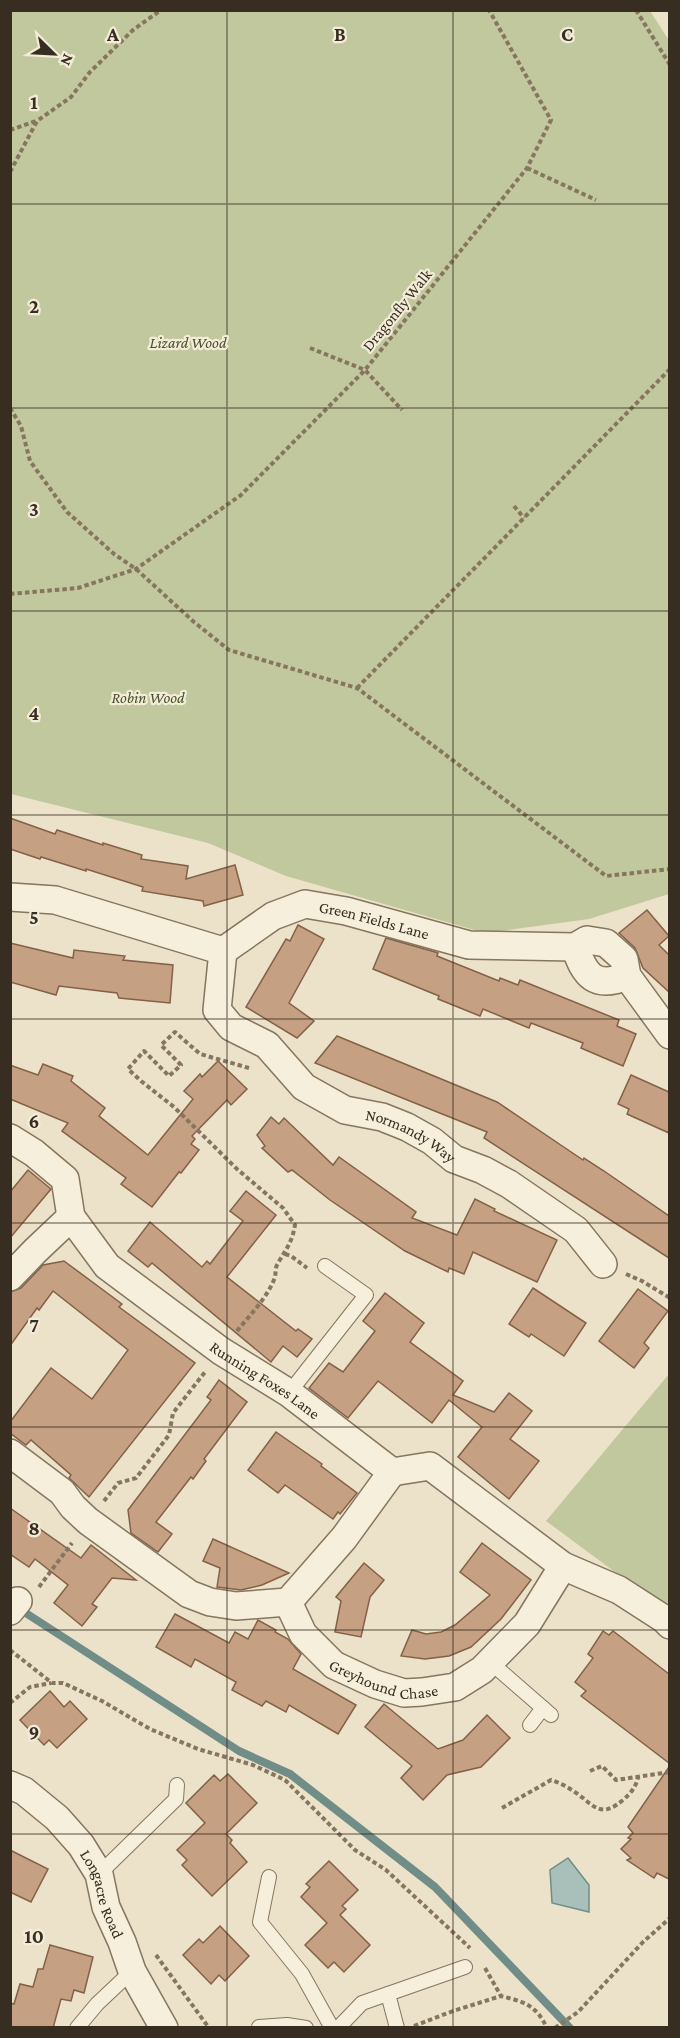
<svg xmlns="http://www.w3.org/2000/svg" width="680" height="2038" font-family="'Crimson Pro',serif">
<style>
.green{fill:#c2c89d}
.water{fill:#a9c0ba;stroke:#708d87;stroke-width:1.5}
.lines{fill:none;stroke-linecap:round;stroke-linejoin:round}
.stream{stroke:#708d87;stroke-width:8}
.building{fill:#c6a082;stroke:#836147;stroke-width:1.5}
.lane-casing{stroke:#86755f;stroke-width:16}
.street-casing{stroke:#86755f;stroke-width:30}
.path{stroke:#86755f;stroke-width:4;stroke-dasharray:4.5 3;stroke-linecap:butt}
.lane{stroke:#f6efdb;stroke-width:14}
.street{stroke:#f6efdb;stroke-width:27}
.grid{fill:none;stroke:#382d21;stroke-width:1.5;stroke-opacity:0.55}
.labels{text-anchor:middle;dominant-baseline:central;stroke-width:4.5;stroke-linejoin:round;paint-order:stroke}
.street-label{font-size:16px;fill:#382d21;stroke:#f3ecd8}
.park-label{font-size:16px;font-style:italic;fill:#47522a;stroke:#f3ecd8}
.grid-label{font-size:20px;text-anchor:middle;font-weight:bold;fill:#382d21;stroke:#f3ecd8;stroke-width:4.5;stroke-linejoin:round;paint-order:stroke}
</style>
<rect width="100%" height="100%" fill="#ebe2c9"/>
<g class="green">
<path d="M10,11H650L670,42L669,894L589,919L485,933L286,876L208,843L11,794Z"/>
<path d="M669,1374V1612L546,1521Z"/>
</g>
<path class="water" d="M568,1858L589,1885V1912L552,1903L550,1870Z"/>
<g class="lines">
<path class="stream" d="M18,1608L239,1751L290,1774L435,1887L570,2028"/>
</g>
<g class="building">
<path d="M10,818L55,834L57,830L103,845V843L142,855L141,859L188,866L186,879L235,865L243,895L204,906L203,901L142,891L143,887L86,869V871L41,857L40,859L10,849Z"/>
<path d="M647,910L669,936L659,945L669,955V992L643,968L635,948L619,933Z"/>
<path d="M298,925L324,939L289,1003L314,1021L297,1038L246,1007L286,939L290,941Z"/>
<path d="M386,938L435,952L438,953L437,956L499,981L500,978L518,985L520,980L619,1020L617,1026L636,1034L623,1066L581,1048L583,1043L531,1023L529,1028L483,1009L480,1016L438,999L439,996L373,969Z"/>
<path d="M10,943L73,958L74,950L125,956L123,960L173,965L170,1003L119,998L117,993L59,986L56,995L10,982Z"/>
<path d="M337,1036L497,1102L583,1160L584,1158L604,1171L669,1216V1258L484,1138L487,1132L315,1063Z"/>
<path d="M218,1061L247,1089L231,1105L227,1100L192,1136L195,1139L191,1144L199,1150L181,1173L179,1172L152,1207L121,1184L126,1178L62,1131L68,1123L10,1099V1065L38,1075L43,1064L73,1076L71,1081L105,1108L99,1116L148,1155L193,1099L184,1091L200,1074L202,1077Z"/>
<path d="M631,1075L669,1092V1133L627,1114L629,1109L618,1104Z"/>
<path d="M271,1117L279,1124L284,1118L333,1165L339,1157L416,1212L412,1218L457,1235L475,1199L495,1209L494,1211L557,1240L537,1282L473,1252L464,1274L449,1268L448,1272L405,1251L330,1200L292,1170L288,1172L262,1148L265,1146L257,1135Z"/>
<path d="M28,1170L51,1189L10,1238V1192Z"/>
<path d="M246,1191L276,1215L227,1277L296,1331L298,1329L312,1339L297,1357L283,1346L271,1362L152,1263L148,1267L128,1251L150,1222L202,1267L207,1261L210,1264L243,1221L230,1211Z"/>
<path d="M64,1261L122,1304L119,1307L195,1363L89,1497L69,1478L71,1475L31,1440L26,1445L10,1433V1422L51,1368L92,1399L128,1350L53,1291L39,1310L37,1308L10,1346V1292L21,1288L43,1265Z"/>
<path d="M533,1288L586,1323L564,1356L531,1334L529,1337L509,1324Z"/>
<path d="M638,1289L668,1311L644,1343L649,1348L634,1368L599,1341Z"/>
<path d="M385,1293L424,1323L410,1342L463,1381L453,1395L494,1412L509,1393L532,1411L510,1439L539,1461L509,1499L458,1457L482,1427L449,1400L432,1423L378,1381L348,1418L309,1388L329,1363L343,1372L375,1331L363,1321Z"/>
<path d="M219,1380L247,1402L204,1459L206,1461L193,1479L191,1477L156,1522L172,1534L158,1552L131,1533L128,1510L211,1400L207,1397Z"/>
<path d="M276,1432L322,1464L321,1466L357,1493L340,1514L338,1512L333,1519L285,1485L278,1493L248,1470Z"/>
<path d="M10,1508L81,1558L91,1545L136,1580L112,1578L92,1604L97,1607L82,1626L54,1603L68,1585L35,1559L29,1567L10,1554Z"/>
<path d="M213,1539L289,1573L262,1585L241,1590L217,1587L220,1568L203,1561Z"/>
<path d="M482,1543L531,1580L501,1619L471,1647L449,1656L425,1659L401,1656L412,1630L426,1634L441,1632L455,1625L490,1595L460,1572Z"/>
<path d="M364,1563L384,1580L370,1597L361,1637L335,1632L341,1601L336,1597Z"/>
<path d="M175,1614L229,1643L235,1632L248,1639L258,1620L276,1630L275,1632L288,1639L301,1654L293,1669L356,1705L338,1734L289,1705L286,1712L266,1701L262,1706L232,1690L236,1682L195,1659L191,1667L156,1647Z"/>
<path d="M603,1631L609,1635L613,1631L669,1674V1763L581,1696L586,1691L575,1682L593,1658L588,1654Z"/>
<path d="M50,1691L64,1707L70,1701L87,1719L57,1748L49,1740L44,1745L20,1720Z"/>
<path d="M384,1704L438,1749L463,1740L487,1715L510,1738L481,1767L447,1775L423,1800L401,1778L412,1766L365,1727Z"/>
<path d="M669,1767V1879L657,1873L654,1878L627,1860L631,1858L621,1849L631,1839L628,1838L633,1833L628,1827Z"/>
<path d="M228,1774L257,1803L226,1834L232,1840L230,1843L247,1862L212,1896L182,1865L187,1860L177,1850L205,1823L186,1803L214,1775L220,1781Z"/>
<path d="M10,1850L48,1869L31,1902L10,1892Z"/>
<path d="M329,1861L358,1890L342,1906L346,1909L340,1915L370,1945L344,1972L334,1962L328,1968L305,1945L327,1923L301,1897L310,1887L306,1884Z"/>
<path d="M220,1926L249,1956L225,1981L219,1975L211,1984L183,1955L199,1939L203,1943Z"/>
<path d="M50,1945L93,1957L84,1993L74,1990L71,2001L61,1999L53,2028H10V2003L14,2004L20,1984L33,1987L38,1969H43Z"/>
</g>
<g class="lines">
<defs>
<g id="lane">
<path d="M289,1393L366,1295L325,1266"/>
<path d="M490,1662L551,1715"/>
<path d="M530,1725L543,1708"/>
<path d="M99,1874L176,1799L177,1785"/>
<path d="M269,1877L260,1922L302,1974L332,2028"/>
<path d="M388,1994L397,2028"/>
<path d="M259,2027L287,2025L306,2028"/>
<path d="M77,2028L97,2004L132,1971"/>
<path d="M338,2028L362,2003L465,1967"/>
</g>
<g id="street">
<path id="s1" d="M10,897L55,900L223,951L273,916L305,904L346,911L469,945L575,947L587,940L606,943L624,959L627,976L670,1035"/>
<path d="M575,947C585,976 595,989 627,976"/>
<path id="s2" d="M223,951L217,1010L231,1027L267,1045L304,1087L345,1110L382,1117L407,1127L432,1141L454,1159L483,1170L509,1184L576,1230L603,1264"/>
<path id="s3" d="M10,1138L34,1153L65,1179L71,1217L107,1266L221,1351L289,1393L392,1472L430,1466L563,1566L619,1590L664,1619L670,1625"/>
<path d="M10,1277L35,1251L71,1217"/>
<path d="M10,1453L62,1492L73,1507L88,1521L189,1594L210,1602L236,1606L288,1602L344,1538L392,1472"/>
<path id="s4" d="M288,1602L303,1634L334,1665L375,1684L404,1693L422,1692L455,1687L482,1670L527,1624L563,1566"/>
<path d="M10,1611L18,1601"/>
<path id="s5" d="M10,1785L24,1791L57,1818L81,1845L99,1874L106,1907L122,1942L132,1971L164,2028"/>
</g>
</defs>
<use href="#lane" class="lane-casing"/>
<use href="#street" class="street-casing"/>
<g class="path">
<path d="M636,10L670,65"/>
<path d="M10,130L36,121"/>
<path d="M527,168L596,200"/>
<path d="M10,172L37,121L71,97L90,72L133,30L161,10"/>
<path d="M310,348L365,370L402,410"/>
<path d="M10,408L21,426L30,461L67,512L114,554L136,569L194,622L229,650L357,688L606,876L670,869"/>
<path d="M514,506L524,518"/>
<path d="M10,594L78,588L136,569L241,495L365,370L527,168L551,120L489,10"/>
<path d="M357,688L670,369"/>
<path d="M285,1254L291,1256L307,1268"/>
<path d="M626,1274L642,1281L670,1298"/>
<path d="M237,1331C250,1315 268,1297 275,1277C276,1272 275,1268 278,1263C286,1249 292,1243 295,1225L283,1208L237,1169L174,1107L141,1081L128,1069L144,1051L169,1076L181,1065L161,1045L175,1032L200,1054L249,1068"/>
<path d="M104,1501L118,1483L136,1478L169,1435L173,1413L205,1372"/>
<path d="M39,1587L72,1543"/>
<path d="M10,1650L52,1683H63L102,1701L150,1729L198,1749L253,1765L285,1780L355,1850L386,1870L470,1948"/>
<path d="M10,1703L30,1687L51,1683"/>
<path d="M590,1771L602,1766L616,1780L670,1772"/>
<path d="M502,1808L551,1780C562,1783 574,1791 583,1798C599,1812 606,1814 623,1800C631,1793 636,1787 638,1777"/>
<path d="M156,1955L209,2028"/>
<path d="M485,1968L501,1996C525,2002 536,2005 547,2028"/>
<path d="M414,2026L453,2011L501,1996"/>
<path d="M555,2028L578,2012L643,1942L670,1918"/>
</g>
<use href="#lane" class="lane"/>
<use href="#street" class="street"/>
</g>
<path class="grid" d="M227,10V2028M453,10V2028M10,204H670M10,408H670M10,611H670M10,815H670M10,1019H670M10,1223H670M10,1427H670M10,1630H670M10,1834H670"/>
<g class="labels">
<g class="street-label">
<text transform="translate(397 310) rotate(-51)">Dragonfly Walk</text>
<text stroke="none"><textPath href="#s1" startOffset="387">Green Fields Lane</textPath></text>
<text stroke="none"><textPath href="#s2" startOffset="296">Normandy Way</textPath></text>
<text stroke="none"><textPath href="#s3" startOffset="363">Running Foxes Lane</textPath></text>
<text stroke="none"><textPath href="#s4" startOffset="132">Greyhound Chase</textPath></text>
<text stroke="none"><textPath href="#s5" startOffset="148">Longacre Road</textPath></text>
</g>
<g class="park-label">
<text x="188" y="342">Lizard Wood</text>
<text x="148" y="697">Robin Wood</text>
</g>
</g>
<g class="grid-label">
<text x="113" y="41">A</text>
<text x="340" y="41">B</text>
<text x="567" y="41">C</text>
<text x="34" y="109">1</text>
<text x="34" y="313">2</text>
<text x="34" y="516">3</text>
<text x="34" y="720">4</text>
<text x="34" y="924">5</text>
<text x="34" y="1128">6</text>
<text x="34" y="1332">7</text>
<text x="34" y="1535">8</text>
<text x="34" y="1739">9</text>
<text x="34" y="1943">10</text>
</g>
<rect width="680" height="2038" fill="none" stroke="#382d21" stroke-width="24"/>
<g transform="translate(54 54) rotate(114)" stroke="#f3ecd8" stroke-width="4.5" paint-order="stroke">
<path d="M0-4.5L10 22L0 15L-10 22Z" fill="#382d21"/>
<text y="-9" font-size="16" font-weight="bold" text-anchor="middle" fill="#382d21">N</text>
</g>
</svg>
